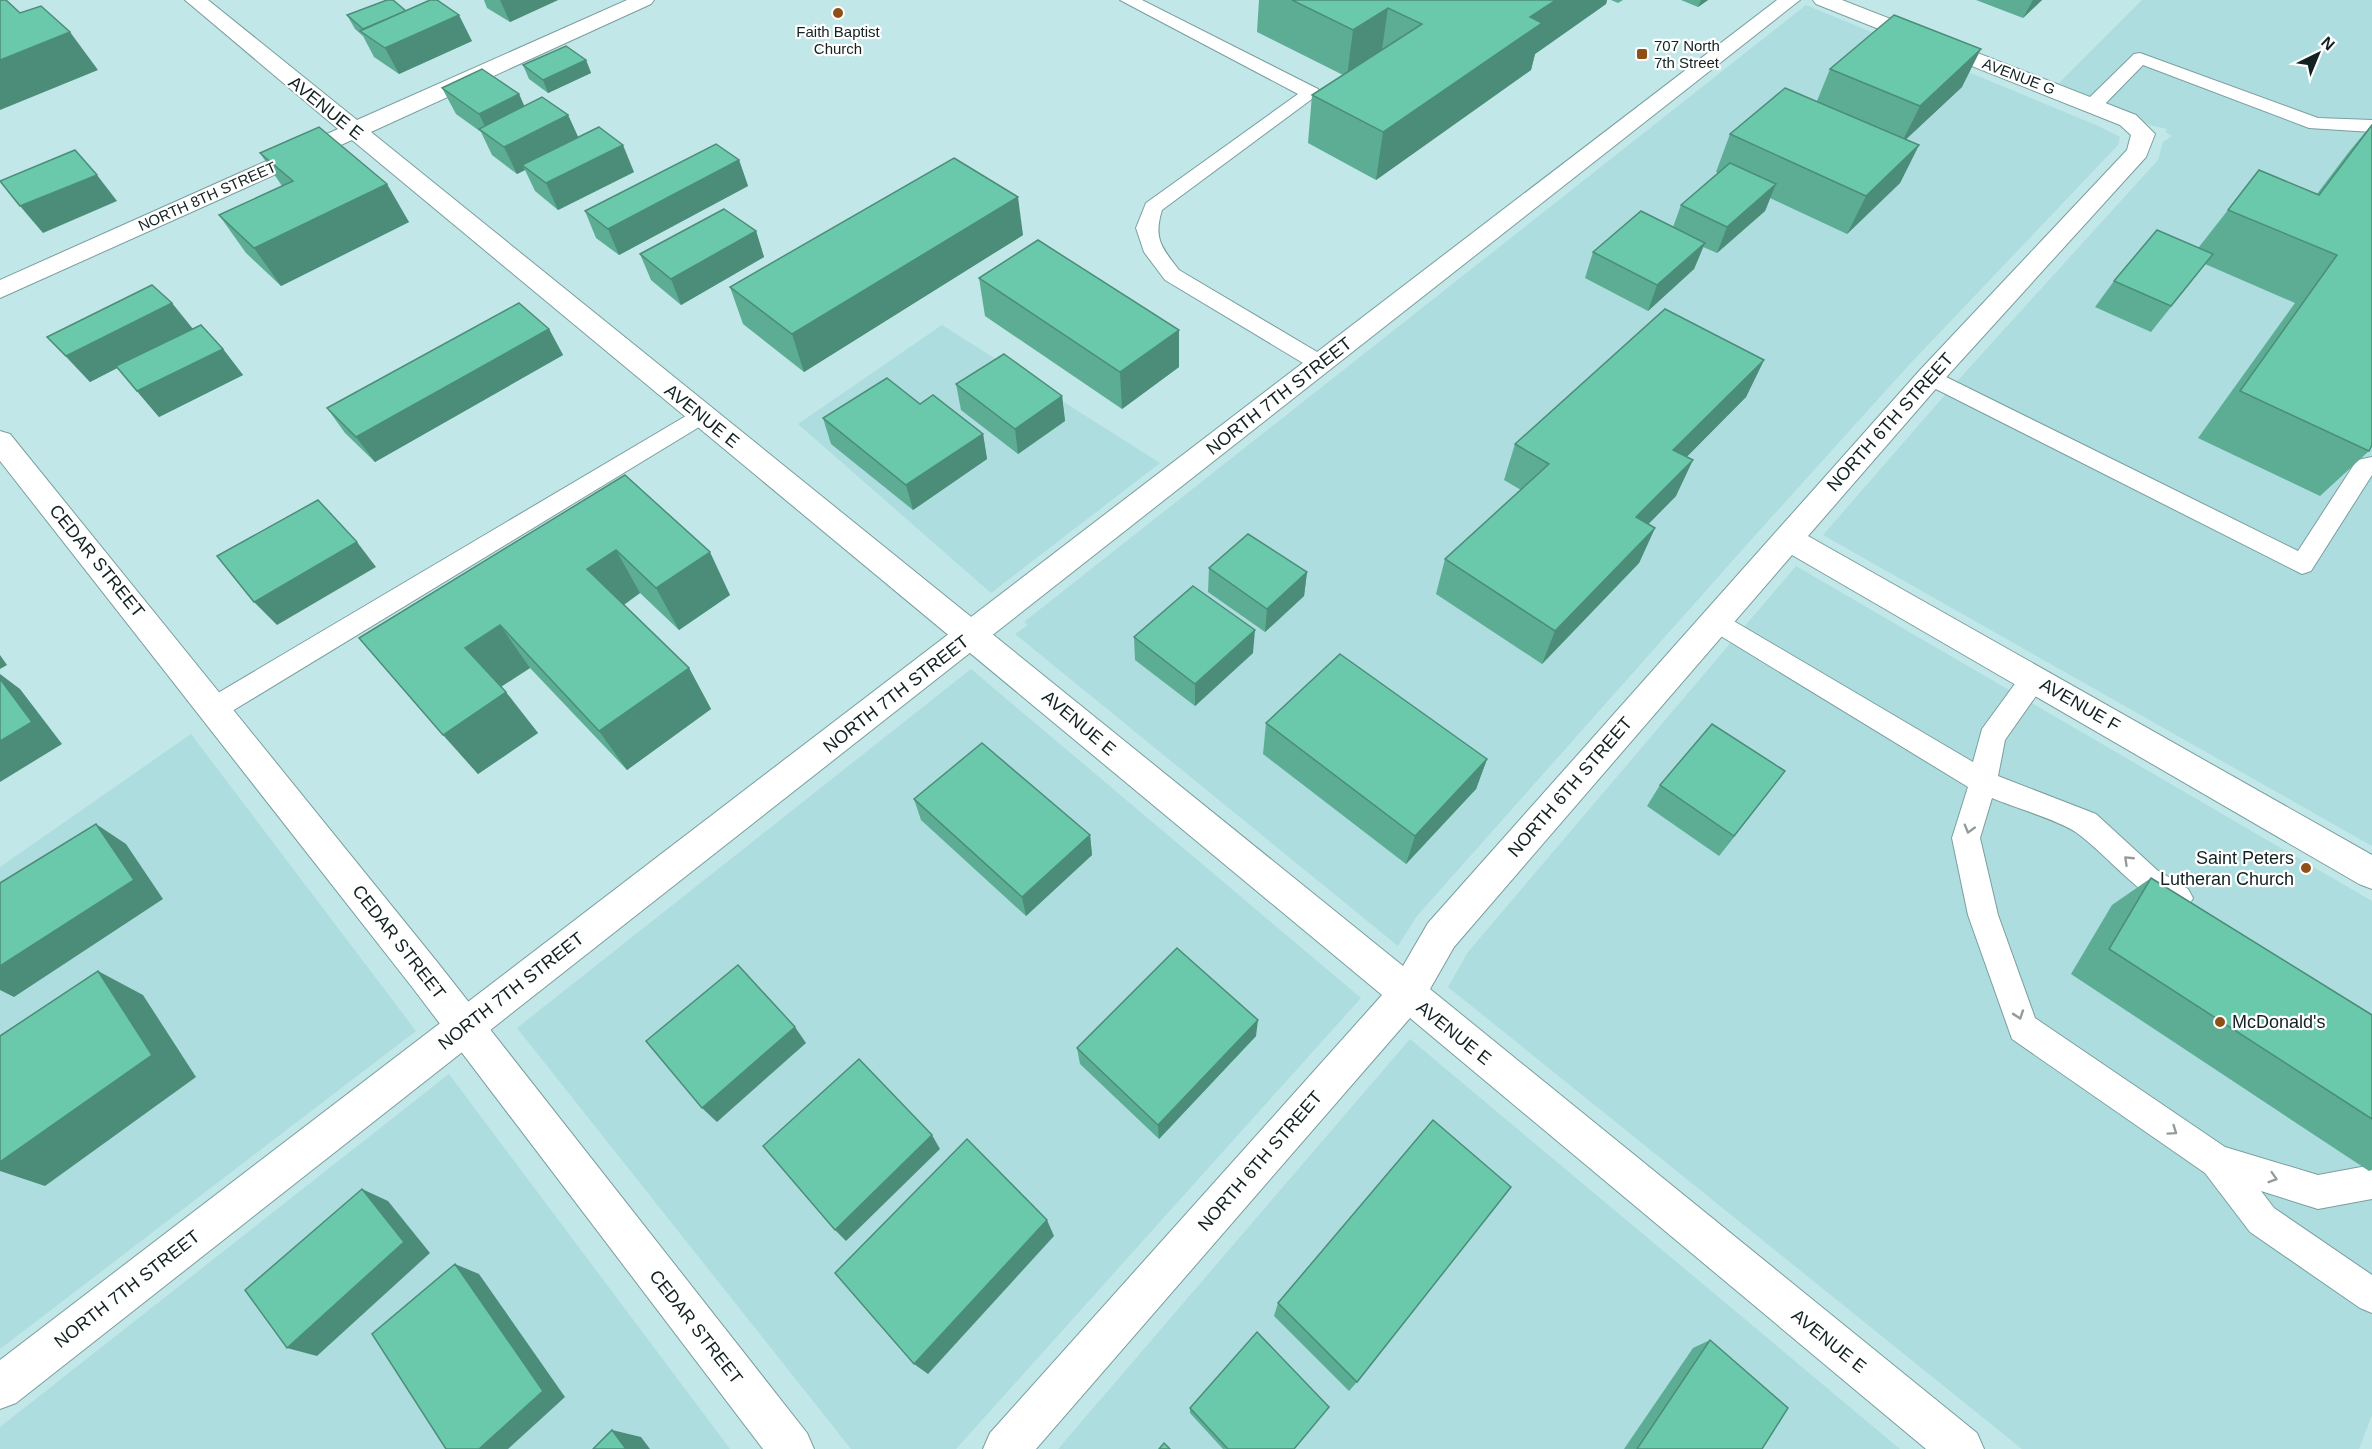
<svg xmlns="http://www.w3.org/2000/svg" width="2372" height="1449" font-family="Arial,sans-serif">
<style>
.built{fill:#addddf}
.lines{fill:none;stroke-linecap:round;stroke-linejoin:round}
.service-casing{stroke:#7a9e9f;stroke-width:2}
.minor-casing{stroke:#7a9e9f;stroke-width:2}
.tertiary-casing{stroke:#7a9e9f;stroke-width:2}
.service{fill:#fff;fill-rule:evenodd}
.minor{fill:#fff;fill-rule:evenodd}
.tertiary{fill:#fff;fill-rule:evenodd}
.wall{fill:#5cad93}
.shaded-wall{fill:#4b8d78}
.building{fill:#6bc9ab;stroke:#4b8d78;stroke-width:1.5}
.oneway{stroke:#949b9b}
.poi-dot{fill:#8f5017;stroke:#fff;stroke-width:2}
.labels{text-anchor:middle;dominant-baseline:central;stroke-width:4.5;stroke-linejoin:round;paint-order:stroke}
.far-poi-label{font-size:15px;fill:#122121;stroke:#fff}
.far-street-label{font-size:15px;fill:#122121;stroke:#fff}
.street-label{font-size:18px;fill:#122121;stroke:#fff}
.poi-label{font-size:18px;fill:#122121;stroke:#fff;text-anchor:end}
</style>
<rect width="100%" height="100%" fill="#c1e7e8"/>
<g class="built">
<path d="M2142,0H2372V846L1823,535L1951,388L2158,160L2163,142L2172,136L2166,132L2167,129L2150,125L2058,84Z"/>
<path d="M1806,5L2096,125L2120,137L2118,145L1908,366L1750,541L1417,916L1398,946L1015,634L1028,625L1024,622Z"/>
<path d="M942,325L1160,463L991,593L798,424Z"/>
<path d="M1796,566L2372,901V1415L2359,1449H2022L1448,987L1468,952Z"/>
<path d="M971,669L1361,998L956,1449H851L517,1028Z"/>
<path d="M191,734L416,1031L0,1349V867Z"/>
<path d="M1410,1039L1900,1449H1058Z"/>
<path d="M449,1074L730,1449H0V1427Z"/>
</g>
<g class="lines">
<defs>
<g id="service">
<path d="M1120,0H1142L1318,89L1320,93L1162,210C1153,239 1162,248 1179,270L1329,359L1332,364L1329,369L1321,372L1313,369L1165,280L1144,252L1136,228L1146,203L1298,94Z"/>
<path d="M2140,53L2318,118L2372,120V132L2309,128L2143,65L2100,109H2086L2084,105L2086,101L2134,54Z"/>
<path d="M1930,369L2298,551L2357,460L2372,457V475L2311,571L2302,574L1922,382L1919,377L1922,372Z"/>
<path d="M701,407L709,409L712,415L709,421L224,716L215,719L206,716L202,708L206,700Z"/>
<path d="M1715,610L1973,762L1982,729L2025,670L2034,667L2043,670L2047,678L2043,686L2005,740L1998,776L2096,814L2157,870L2188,889L2193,898L2188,907L2178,911C2136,895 2112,859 2077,833C2061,821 2013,807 1992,798L1980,838L1998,915L2035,1018L2225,1147L2318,1175L2372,1165V1199L2318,1209L2261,1191L2274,1208L2372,1275V1313L2360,1308L2250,1232L2205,1173L2012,1039L1968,915L1952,838L1968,787L1706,627L1702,620L1706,613Z"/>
</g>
<g id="minor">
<path d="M185,0H208L357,120L627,0H654L651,4L371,132L1403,966L1428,923L1920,370L2127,150L2131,135L2120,125L1816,4L1813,0H1842L2136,115L2155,134L2146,157L1940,384L1808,536L2372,855V889L2359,884L1792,555L1454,947L1430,989L1977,1433L1984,1449H1926L1410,1018L1036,1449H983L990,1433L1382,995L352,140L0,298V280L338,129Z"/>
<path d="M0,431L10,434L438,963L807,1433L814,1449H763L412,987L0,461Z"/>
</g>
<path id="tertiary" d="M1777,0H1800L16,1403L0,1409V1360Z"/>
</defs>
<use href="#service" class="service-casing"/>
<use href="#minor" class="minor-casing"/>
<use href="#tertiary" class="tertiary-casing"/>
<use href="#service" class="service"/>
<use href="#minor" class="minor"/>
<use href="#tertiary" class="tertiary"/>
</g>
<g class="wall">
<path d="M484,0H500L501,1L500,0H558L510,22L487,8Z"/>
<path d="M1259,0H1607L1606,4L1535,54L1531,70L1376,180L1308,143L1312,95L1343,75L1257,32Z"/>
<path d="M1611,0H1623L1618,3Z"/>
<path d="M1681,0H1708L1698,7Z"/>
<path d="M1976,0H2042L2023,18Z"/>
<path d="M406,11L472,41L399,74L374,57L363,36L355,29L347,15Z"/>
<path d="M586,60L591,73L548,93L529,79L523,65Z"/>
<path d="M1830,69L1962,87L1906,139L1919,145L1900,183L1847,234L1770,198L1765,211L1717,253L1703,247L1694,269L1648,311L1585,278L1593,252L1673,227L1681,205L1718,173L1716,172L1730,134L1817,101Z"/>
<path d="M442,88L519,94L524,106L568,115L578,137L634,172L558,210L535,191L525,170L517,174L492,155L481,132L456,114Z"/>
<path d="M2372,124V445L2369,451L2320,496L2198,438L2295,303L2205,264L2151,332L2095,307L2114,281L2199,247L2228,210L2317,194L2348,153Z"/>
<path d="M260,153L409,222L281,286L246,253L219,215L282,186Z"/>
<path d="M739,160L748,186L619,255L596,238L585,211Z"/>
<path d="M756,231L764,257L681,305L651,280L640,254Z"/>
<path d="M1023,235L804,372L743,324L730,287Z"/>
<path d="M979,278L1179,367L1122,409L985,316Z"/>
<path d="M193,329L223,349L243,375L159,417L117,368L90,382L47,337Z"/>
<path d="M549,329L563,355L375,462L345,433L327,408Z"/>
<path d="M1764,360L1746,397L1686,457L1676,496L1648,524L1655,528L1639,563L1542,664L1436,594L1445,559L1521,490L1504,480L1515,444Z"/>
<path d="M956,384L1062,396L1065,421L1018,454L961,410Z"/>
<path d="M920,404L983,434L987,459L913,510L831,444L823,418Z"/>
<path d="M625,475L730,595L679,630L640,593L624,605L689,668L711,709L627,770L530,668L501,687L538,733L478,774L359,638Z"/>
<path d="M1209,568L1307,572L1304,596L1265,632L1208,592Z"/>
<path d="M1134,637L1253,653L1195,706L1135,660Z"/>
<path d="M1266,723L1487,759L1476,789L1406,864L1263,754Z"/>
<path d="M1785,771L1719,856L1647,806L1660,785Z"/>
<path d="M914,799L1090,835L1092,855L1026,916L921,820Z"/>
<path d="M2151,878L2372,1015V1170L2369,1171L2071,974L2112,905Z"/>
<path d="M1256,1036L1159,1139L1080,1064L1077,1048Z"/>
<path d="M1278,1303L1357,1382L1349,1391L1274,1316Z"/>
<path d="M1710,1340L1762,1449H1624L1693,1348Z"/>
<path d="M1190,1408L1294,1449H1223L1190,1413Z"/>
</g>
<g class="shaded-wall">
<path d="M500,0H558L510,22Z"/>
<path d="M1556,0H1607L1606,4L1535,54L1531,70L1376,180L1383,132L1530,17Z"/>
<path d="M1701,0H1708L1698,7Z"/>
<path d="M2033,0H2042L2023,18Z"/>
<path d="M1388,8L1381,56L1347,77L1353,30Z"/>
<path d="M459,15L472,41L399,74L385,48Z"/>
<path d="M70,32L98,70L0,110V60Z"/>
<path d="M1981,49L1962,87L1901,144L1920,106Z"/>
<path d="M586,60L591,73L548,93L543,80Z"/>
<path d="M519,94L531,121L490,137L479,114Z"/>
<path d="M568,115L580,141L522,165L525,170L517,174L504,147Z"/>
<path d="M623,145L634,172L558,210L546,183Z"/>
<path d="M1919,145L1900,183L1847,234L1866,196Z"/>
<path d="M739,160L748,186L619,255L608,229Z"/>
<path d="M97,175L117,201L43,233L20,206Z"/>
<path d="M387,184L409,222L281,286L254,248Z"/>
<path d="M1776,184L1765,211L1717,253L1727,227Z"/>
<path d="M1018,197L1023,235L804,372L792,334Z"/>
<path d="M756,231L764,257L681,305L671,279Z"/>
<path d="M1705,243L1694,269L1648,311L1657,285Z"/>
<path d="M172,303L193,329L90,382L66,356Z"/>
<path d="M549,329L563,355L375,462L356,437Z"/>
<path d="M1179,330V367L1122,409L1120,372Z"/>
<path d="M223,349L243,375L159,417L137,391Z"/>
<path d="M1764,360L1746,397L1658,486L1673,450Z"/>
<path d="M1062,396L1065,421L1018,454L1015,429Z"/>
<path d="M983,434L987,459L913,510L906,485Z"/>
<path d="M1693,460L1676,496L1621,552L1636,517Z"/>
<path d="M1655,528L1639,563L1542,664L1555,631Z"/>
<path d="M357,542L376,567L277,625L254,602Z"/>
<path d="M616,550L640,593L613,612L587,569Z"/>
<path d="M710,552L730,595L679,630L656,588Z"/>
<path d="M1307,572L1304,596L1265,632L1267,609Z"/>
<path d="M500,625L530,668L497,689L465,648Z"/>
<path d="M1255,630L1253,653L1195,706V684Z"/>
<path d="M0,655L7,665L0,669Z"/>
<path d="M689,668L711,709L627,770L599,731Z"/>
<path d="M0,674L20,689L62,744L0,782Z"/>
<path d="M506,692L538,733L478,774L443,735Z"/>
<path d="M1487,759L1476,789L1406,864L1415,836Z"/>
<path d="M1785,771L1769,792L1719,856L1734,836Z"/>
<path d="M96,824L126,844L163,899L14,997L0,990V966Z"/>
<path d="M1090,835L1092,855L1026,916L1022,897Z"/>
<path d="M98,971L143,995L196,1077L45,1186L0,1171V1162Z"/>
<path d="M1258,1020L1256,1036L1159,1139L1158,1125Z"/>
<path d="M795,1027L806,1043L717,1122L702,1108Z"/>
<path d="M932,1135L940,1149L846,1241L835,1230Z"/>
<path d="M362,1189L388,1201L430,1253L317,1356L287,1348Z"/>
<path d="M1047,1220L1054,1236L928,1374L914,1364Z"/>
<path d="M455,1264L479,1274L565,1397L508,1449H479Z"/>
<path d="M612,1430L641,1437L650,1449H626Z"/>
</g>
<g class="building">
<path d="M0,0H6L20,13L41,6L70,32L0,60Z"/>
<path d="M387,0H393L406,11L363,29L347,15Z"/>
<path d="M430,0H437L459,15L385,48L360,31Z"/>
<path d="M1292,0H1556L1530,17L1542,23L1383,132L1312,95L1422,24L1388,8L1353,30Z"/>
<path d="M1894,15L1981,49L1920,106L1830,69Z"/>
<path d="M566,46L586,60L543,80L523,65Z"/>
<path d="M482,69L519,94L479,114L442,88Z"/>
<path d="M1785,88L1919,145L1866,196L1730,134Z"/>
<path d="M542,97L568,115L504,147L479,129Z"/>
<path d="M2372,125V445L2369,451L2240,391L2337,255L2228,210L2259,170L2319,195Z"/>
<path d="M319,127L387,184L254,248L219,215L293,181L260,153Z"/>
<path d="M599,127L623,145L546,183L522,165Z"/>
<path d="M716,144L739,160L608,229L585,211Z"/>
<path d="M75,150L97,175L20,206L0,181Z"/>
<path d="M954,158L1018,197L792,334L730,287Z"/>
<path d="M1730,163L1776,184L1727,227L1681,205Z"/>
<path d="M724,209L756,231L671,279L640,254Z"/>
<path d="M1641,211L1705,243L1657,285L1593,252Z"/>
<path d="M2157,230L2213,254L2171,306L2114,281Z"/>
<path d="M1038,240L1179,330L1120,372L979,278Z"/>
<path d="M152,285L172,303L66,356L47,337Z"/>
<path d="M519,303L549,329L356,437L327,408Z"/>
<path d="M1665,309L1764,360L1673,450L1693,460L1636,517L1655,528L1555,631L1445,559L1549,464L1515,444Z"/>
<path d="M201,325L223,349L137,391L116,366Z"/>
<path d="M1004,354L1062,396L1015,429L956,384Z"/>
<path d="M887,378L920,404L933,395L983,434L906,485L823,418Z"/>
<path d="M625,475L710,552L656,588L616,550L587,569L689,668L599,731L500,625L465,648L506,692L443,735L359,638Z"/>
<path d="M318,500L357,542L254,602L217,556Z"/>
<path d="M1248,534L1307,572L1267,609L1209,568Z"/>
<path d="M1193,586L1255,630L1195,684L1134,637Z"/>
<path d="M1340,654L1487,759L1415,836L1266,723Z"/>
<path d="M0,679L32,722L0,741Z"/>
<path d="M1712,724L1785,771L1734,836L1660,785Z"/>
<path d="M982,743L1090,835L1022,897L914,799Z"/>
<path d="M96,824L134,880L0,966V883Z"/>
<path d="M2151,878L2372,1015V1119L2109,949Z"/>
<path d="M1177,948L1258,1020L1158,1125L1077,1048Z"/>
<path d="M738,965L795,1027L702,1108L646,1041Z"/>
<path d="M98,971L152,1055L0,1162V1036Z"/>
<path d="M859,1059L932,1135L835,1230L763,1146Z"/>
<path d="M1433,1120L1511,1187L1357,1382L1278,1303Z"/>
<path d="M967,1139L1047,1220L914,1364L835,1273Z"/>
<path d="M362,1189L404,1242L287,1348L245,1290Z"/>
<path d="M455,1264L543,1391L479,1449H446L372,1334Z"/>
<path d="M1257,1332L1329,1407L1294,1449H1228L1190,1408Z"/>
<path d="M1710,1340L1788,1408L1762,1449H1637Z"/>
<path d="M612,1430L626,1449H593Z"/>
<path d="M1164,1443L1170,1449H1159Z"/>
</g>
<defs><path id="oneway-chevron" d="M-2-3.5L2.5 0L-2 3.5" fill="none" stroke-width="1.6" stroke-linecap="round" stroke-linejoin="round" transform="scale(1.5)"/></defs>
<g class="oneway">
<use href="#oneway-chevron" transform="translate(1969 829) rotate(106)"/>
<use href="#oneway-chevron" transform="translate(2128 860) rotate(-136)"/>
<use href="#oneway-chevron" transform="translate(2019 1015) rotate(71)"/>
<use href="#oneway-chevron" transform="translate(2173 1131) rotate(35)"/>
<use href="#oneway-chevron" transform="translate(2273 1178) rotate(17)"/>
</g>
<g class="poi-dot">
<circle cx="838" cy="13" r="6"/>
<rect x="1636" y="48" width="12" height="12" rx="3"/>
<circle cx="2306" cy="868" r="6"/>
<circle cx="2220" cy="1022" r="6"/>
</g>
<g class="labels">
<g class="far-poi-label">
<text x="838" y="31">Faith Baptist<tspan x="838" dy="17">Church</tspan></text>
<text x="1654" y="45" text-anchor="start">707 North<tspan x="1654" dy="17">7th Street</tspan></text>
</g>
<g class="far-street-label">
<text transform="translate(2019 76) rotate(21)">AVENUE G</text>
<text transform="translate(207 196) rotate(-24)">NORTH 8TH STREET</text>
</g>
<g class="street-label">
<text transform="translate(326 108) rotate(39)">AVENUE E</text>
<text transform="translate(1279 396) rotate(-38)">NORTH 7TH STREET</text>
<text transform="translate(702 416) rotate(39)">AVENUE E</text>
<text transform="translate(1890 422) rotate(-48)">NORTH 6TH STREET</text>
<text transform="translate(97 561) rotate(51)">CEDAR STREET</text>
<text transform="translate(896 694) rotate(-38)">NORTH 7TH STREET</text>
<text transform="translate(2080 705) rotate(30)">AVENUE F</text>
<text transform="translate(1079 723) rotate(40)">AVENUE E</text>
<text transform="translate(1570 787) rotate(-49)">NORTH 6TH STREET</text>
<text transform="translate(399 942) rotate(52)">CEDAR STREET</text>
<text transform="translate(511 991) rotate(-38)">NORTH 7TH STREET</text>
<text transform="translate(1454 1033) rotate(39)">AVENUE E</text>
<text transform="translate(1260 1161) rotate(-49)">NORTH 6TH STREET</text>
<text transform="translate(127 1289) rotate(-38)">NORTH 7TH STREET</text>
<text transform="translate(696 1327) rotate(52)">CEDAR STREET</text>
<text transform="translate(1829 1341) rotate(39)">AVENUE E</text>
</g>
<g class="poi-label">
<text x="2294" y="858">Saint Peters<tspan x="2294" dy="21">Lutheran Church</tspan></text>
<text x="2232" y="1022" text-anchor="start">McDonald's</text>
</g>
</g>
<g transform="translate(2318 54) rotate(43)" stroke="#ffffff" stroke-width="4.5" paint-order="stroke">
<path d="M0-4.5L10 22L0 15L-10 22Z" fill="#122121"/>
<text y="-9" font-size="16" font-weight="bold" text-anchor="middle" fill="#122121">N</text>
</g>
</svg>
